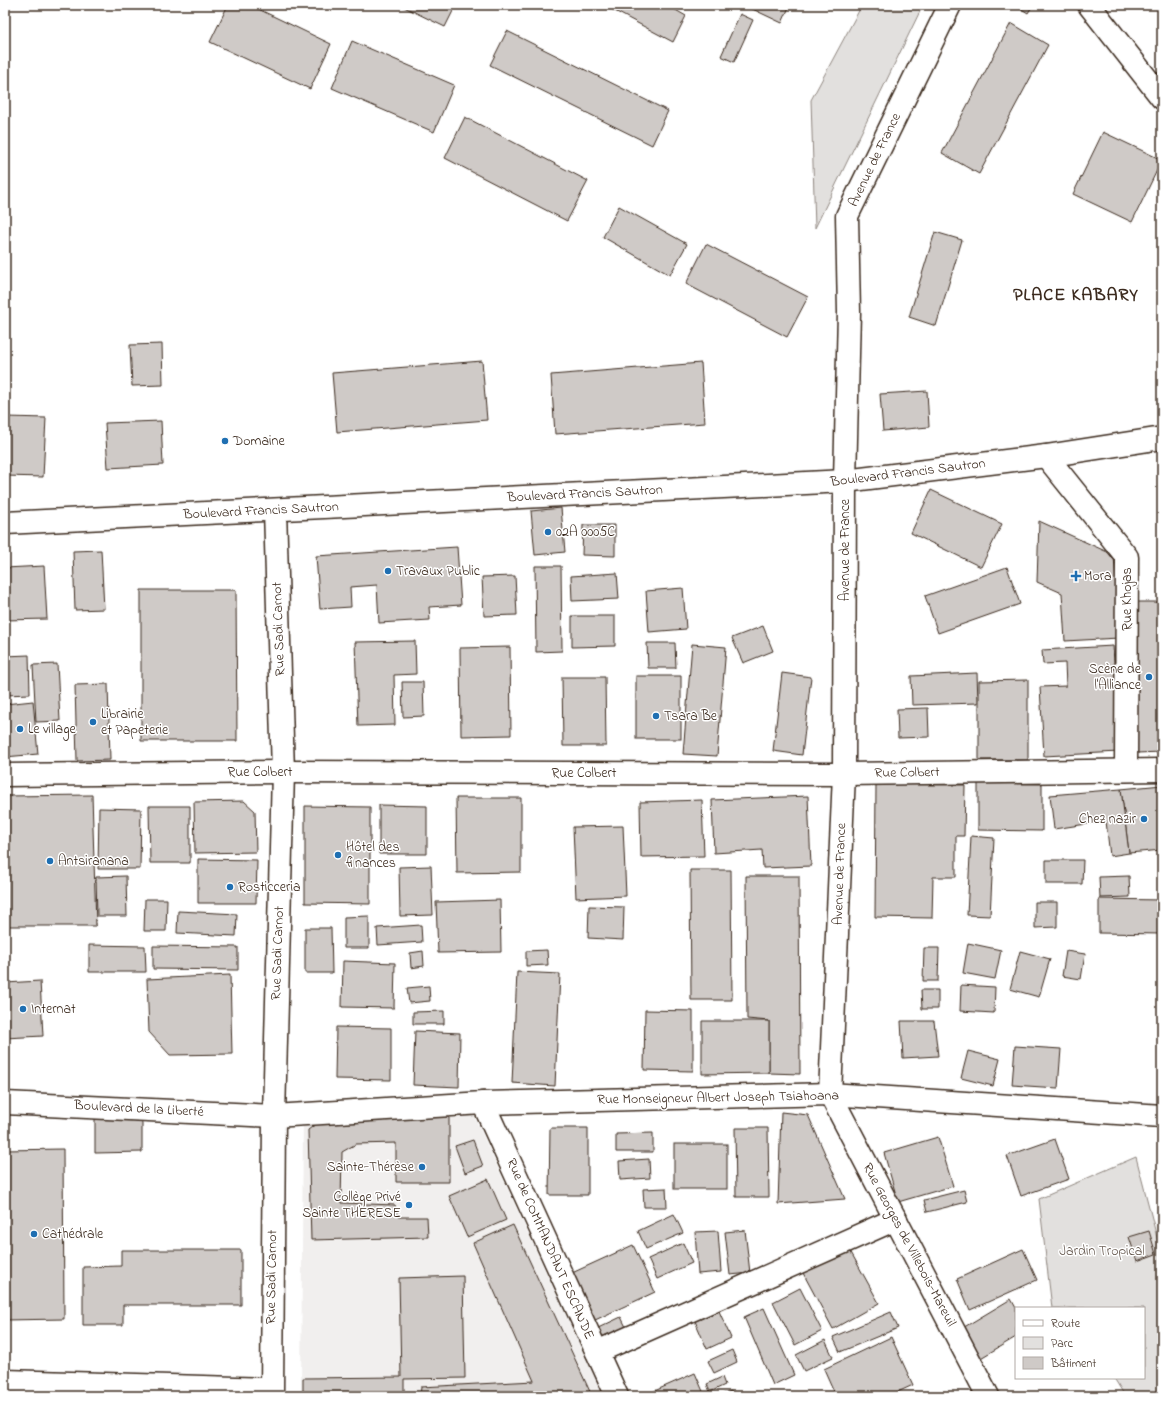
<svg xmlns="http://www.w3.org/2000/svg" width="1167" height="1401" font-family="'Indie Flower',sans-serif">
<style>
.built{fill:#f1efee}
.green{fill:#e2e0de;stroke:#8e857e}
.building{fill:#cfcac7;stroke:#3b2a1e}
.lines{fill:none;stroke-linecap:round;stroke-linejoin:round}
.minor-casing{stroke:#3b2a1e;stroke-width:25}
.minor{stroke:#fff;stroke-width:22}
.poi-dot{fill:#1f6fb2;stroke:#fff;stroke-width:1.5}
.labels{text-anchor:middle;dominant-baseline:central;stroke-width:3;stroke-linejoin:round;paint-order:stroke}
.street-label{font-size:14px;fill:#3b2a1e;stroke:#fff}
.poi-label{font-size:14px;fill:#3b2a1e;stroke:#fff;text-anchor:start}
.park-label{font-size:14px;fill:#65584e;stroke:#fff}
.district-label{font-size:18px;font-weight:bold;letter-spacing:1px;fill:#3b2a1e;stroke:#fff}
</style>
<rect width="100%" height="100%" fill="#fff"/>
<filter id="ink" filterUnits="userSpaceOnUse"><feTurbulence type="fractalNoise" baseFrequency=".025" numOctaves="2"/><feDisplacementMap in="SourceGraphic" scale="8" xChannelSelector="R" yChannelSelector="G"/><feConvolveMatrix kernelMatrix="1 2 1 2 8 2 1 2 1" color-interpolation-filters="sRGB"/></filter>
<g filter="url(#ink)">
<path class="built" d="M303,1109L473,1114L603,1396H301Z"/>
<g class="green">
<path d="M862,5H923L815,228L811,100Z"/>
<path d="M1136,1157L1162,1257V1396H1125L1114,1378H1144V1308H1052L1039,1199Z"/>
</g>
<g class="building">
<path d="M228,5H250L331,44L310,89L210,42Z"/>
<path d="M400,5H456L445,27Z"/>
<path d="M613,5H667L686,16L673,42L611,9Z"/>
<path d="M744,5H790L782,23Z"/>
<path d="M1015,5H1033L1028,13Z"/>
<path d="M740,14L753,20L734,62L721,56Z"/>
<path d="M1011,23L1048,45L979,174L942,153Z"/>
<path d="M507,31L668,111L652,145L490,65Z"/>
<path d="M352,41L454,85L434,132L332,88Z"/>
<path d="M465,117L588,181L567,221L445,158Z"/>
<path d="M1103,132L1162,160L1132,222L1073,194Z"/>
<path d="M619,206L687,244L670,275L603,237Z"/>
<path d="M935,232L962,240L936,326L909,317Z"/>
<path d="M706,244L808,297L787,337L686,284Z"/>
<path d="M162,344L163,385L132,386L130,345Z"/>
<path d="M482,361L487,420L337,432L332,373Z"/>
<path d="M701,363L705,423L555,434L551,375Z"/>
<path d="M927,391L929,427L883,431L880,394Z"/>
<path d="M7,417L46,418L43,477L5,476Z"/>
<path d="M161,421L163,465L108,468L105,423Z"/>
<path d="M1162,447V514H1161Z"/>
<path d="M931,490L1002,524L981,567L911,533Z"/>
<path d="M561,508L565,552L535,555L531,511Z"/>
<path d="M1039,521L1114,555L1119,638L1065,641L1062,593L1037,582Z"/>
<path d="M583,525H615V556L582,555Z"/>
<path d="M457,547L461,605L429,607L430,620L379,623L377,585L350,587L351,607L320,609L316,556Z"/>
<path d="M101,550L104,609L75,610L73,551Z"/>
<path d="M44,566L47,619L5,620V568Z"/>
<path d="M535,566H561L562,651L536,652Z"/>
<path d="M1007,567L1020,604L938,633L925,596Z"/>
<path d="M617,573L619,599L572,601L571,576Z"/>
<path d="M515,576L517,615L484,616L482,577Z"/>
<path d="M683,588L686,629L649,632L646,591Z"/>
<path d="M141,590H236L237,741H141Z"/>
<path d="M1133,602H1162V752L1137,753Z"/>
<path d="M572,616H615V646L572,647Z"/>
<path d="M763,626L773,651L743,663L732,638Z"/>
<path d="M415,641L416,674L394,675L395,725L358,726L355,642Z"/>
<path d="M647,643H675L676,668H648Z"/>
<path d="M692,644L726,647L717,756L683,754Z"/>
<path d="M1113,646L1119,752L1044,756L1040,687L1066,686L1065,663L1043,664L1042,650Z"/>
<path d="M510,647L511,735L461,736L460,648Z"/>
<path d="M29,655L30,694L5,695V656Z"/>
<path d="M57,664L60,721L36,722L33,665Z"/>
<path d="M782,673L811,677L802,755L773,751Z"/>
<path d="M977,673L978,703L912,705L911,676Z"/>
<rect x="636" y="676" width="45" height="63"/>
<path d="M562,677H605L606,746H563Z"/>
<path d="M1028,680V760H979V681Z"/>
<path d="M402,682H423L424,716L403,717Z"/>
<path d="M108,684L110,760L77,761L75,685Z"/>
<path d="M33,701L38,754L5,757V704Z"/>
<path d="M928,708L929,737L898,738L897,709Z"/>
<path d="M978,783L1042,784V831L978,830Z"/>
<path d="M876,784L965,785L964,836H956V877H933L932,918L875,917Z"/>
<path d="M1162,785V850L1129,853L1121,789Z"/>
<path d="M1121,789L1129,853L1110,856L1106,821L1054,829L1050,795Z"/>
<path d="M92,795L96,926H7L6,796Z"/>
<path d="M808,796L811,866L763,868L762,850L714,853L712,800Z"/>
<path d="M456,798H521V872L457,873Z"/>
<path d="M702,800L704,856L641,857L640,802Z"/>
<path d="M244,801L255,811L256,852L195,853L194,802Z"/>
<path d="M379,805L427,806V854H379Z"/>
<path d="M149,806H190V863H150Z"/>
<path d="M305,806L370,807V904L305,903Z"/>
<path d="M99,808L141,809L140,869H98Z"/>
<path d="M623,826L626,896L576,898L573,827Z"/>
<path d="M971,836L994,838L990,916L967,915Z"/>
<path d="M198,859L257,860L256,903H198Z"/>
<path d="M1046,860H1083L1082,884H1046Z"/>
<path d="M431,866L433,915L400,916L399,867Z"/>
<path d="M690,870H731L732,1000H691Z"/>
<path d="M126,876L127,916H97L96,877Z"/>
<path d="M746,876H799L800,1074L769,1073V1021L747,1019Z"/>
<path d="M1129,876L1130,897L1100,898L1099,877Z"/>
<path d="M145,899H167L166,931H144Z"/>
<path d="M1099,899L1162,900V934L1099,933Z"/>
<path d="M500,900L501,952L438,953L436,902Z"/>
<path d="M1035,902H1057V927L1035,928Z"/>
<path d="M589,906L624,907L623,940L588,938Z"/>
<path d="M178,911L237,914L236,936L177,933Z"/>
<path d="M369,916V948H344V917Z"/>
<path d="M421,925L422,942L378,945L377,928Z"/>
<path d="M305,928H331L332,973H305Z"/>
<path d="M968,943L1001,950L995,979L963,973Z"/>
<path d="M89,945L145,946L146,972H89Z"/>
<path d="M153,946L238,947V970L153,969Z"/>
<path d="M924,948H939L938,981H923Z"/>
<path d="M547,950L548,965L526,966V951Z"/>
<path d="M423,951L424,966L411,968L410,953Z"/>
<path d="M1020,951L1050,959L1039,997L1010,989Z"/>
<path d="M1066,951L1085,954L1081,979L1062,976Z"/>
<path d="M343,961L395,963L394,1008L342,1007Z"/>
<path d="M517,972L560,974L555,1086L512,1083Z"/>
<path d="M230,975L232,1054L170,1055L149,1032L147,979Z"/>
<path d="M40,981L43,1036L5,1038V983Z"/>
<path d="M961,985L995,987L994,1013L960,1011Z"/>
<path d="M429,986L430,1001L409,1003L407,988Z"/>
<path d="M921,990H938V1009H922Z"/>
<path d="M645,1010L693,1011V1071L644,1070Z"/>
<path d="M444,1011V1024H413V1012Z"/>
<path d="M702,1021H769V1073L702,1074Z"/>
<path d="M901,1021H934L938,1056L903,1058Z"/>
<path d="M336,1027L391,1028V1080L335,1079Z"/>
<path d="M415,1031L460,1033L459,1087L413,1085Z"/>
<path d="M1015,1046L1061,1049L1058,1088L1012,1085Z"/>
<path d="M968,1051L1000,1059L993,1086L961,1078Z"/>
<path d="M332,1112H449V1182H396V1143L356,1144L342,1152L341,1203L395,1205L398,1217H427L428,1237L311,1240L308,1130Z"/>
<path d="M781,1112L808,1115L845,1199L778,1204Z"/>
<path d="M95,1118H142V1152L95,1153Z"/>
<path d="M550,1128H588V1195H549Z"/>
<path d="M735,1128H768L769,1197H736Z"/>
<path d="M653,1133V1152H616V1134Z"/>
<path d="M938,1137L953,1186L898,1202L884,1153Z"/>
<path d="M1055,1139L1069,1179L1021,1196L1007,1156Z"/>
<path d="M473,1140L483,1166L465,1173L455,1146Z"/>
<rect x="674" y="1144" width="53" height="45"/>
<path d="M63,1149L64,1319L5,1320V1150Z"/>
<path d="M649,1159L650,1178L620,1180L619,1161Z"/>
<path d="M488,1179L506,1220L467,1237L449,1196Z"/>
<path d="M666,1188L667,1207H644L643,1189Z"/>
<path d="M964,1190L967,1202L927,1212L924,1200Z"/>
<path d="M674,1214L683,1233L646,1249L638,1231Z"/>
<path d="M513,1225L592,1396H420L421,1387L534,1381L473,1243Z"/>
<path d="M745,1230L750,1273L730,1275L725,1232Z"/>
<path d="M718,1231L721,1272L698,1274L695,1232Z"/>
<path d="M1149,1231L1156,1254L1137,1261L1129,1237Z"/>
<path d="M683,1243L692,1263L657,1279L648,1259Z"/>
<path d="M633,1245L655,1292L593,1321L572,1273Z"/>
<path d="M848,1247L879,1303L833,1329L803,1273Z"/>
<path d="M1023,1249L1037,1280L970,1310L957,1279Z"/>
<path d="M121,1250H241V1305H123V1325H83V1267L121,1266Z"/>
<path d="M463,1276L465,1378L404,1379V1396H303V1378L401,1377L399,1278Z"/>
<path d="M800,1288L822,1331L795,1345L773,1302Z"/>
<path d="M1011,1299L1016,1308V1337L979,1359L961,1329Z"/>
<path d="M764,1308L794,1375L773,1385L744,1317Z"/>
<path d="M719,1311L731,1338L707,1349L695,1321Z"/>
<path d="M891,1312L898,1328L840,1352L833,1337Z"/>
<path d="M621,1317L627,1329L602,1341L596,1329Z"/>
<path d="M891,1337L913,1385L889,1396H836L824,1369Z"/>
<path d="M825,1340L833,1357L804,1371L796,1355Z"/>
<path d="M732,1350L737,1362L714,1373L708,1361Z"/>
<path d="M695,1373L705,1396H651L650,1393Z"/>
<path d="M722,1377L725,1385L710,1392L707,1384Z"/>
<rect x="5" y="1386" width="15" height="10"/>
<path d="M731,1391L733,1396H719Z"/>
</g>
<g class="lines">
<defs>
<g id="minor">
<path d="M950,5L847,216L849,312L845,481L844,774L830,1094L988,1396"/>
<path d="M1089,5L1162,98"/>
<path d="M1046,456L1127,557L1126,770"/>
<path d="M5,523L845,481L1046,456L1162,438"/>
<path d="M5,775L283,772L844,774L1162,770"/>
<path d="M5,1103L274,1116L483,1103L830,1094L1162,1116"/>
<path d="M483,1103L617,1396"/>
<path d="M597,1352L896,1219"/>
<path d="M5,1381L271,1389"/>
<path d="M272,1396L274,1116L283,772L275,510"/>
</g>
</defs>
<use href="#minor" class="minor-casing"/>
<use href="#minor" class="minor"/>
</g>
</g>
<g class="poi-dot">
<circle cx="225" cy="441" r="4"/>
<circle cx="548" cy="532" r="4"/>
<circle cx="388" cy="571" r="4"/>
<path d="M1074 570h4v4h4v4h-4v4h-4v-4h-4v-4h4z"/>
<circle cx="1149" cy="677" r="4"/>
<circle cx="656" cy="716" r="4"/>
<circle cx="93" cy="722" r="4"/>
<circle cx="20" cy="729" r="4"/>
<circle cx="1144" cy="819" r="4"/>
<circle cx="338" cy="855" r="4"/>
<circle cx="50" cy="861" r="4"/>
<circle cx="230" cy="887" r="4"/>
<circle cx="23" cy="1009" r="4"/>
<circle cx="422" cy="1167" r="4"/>
<circle cx="409" cy="1205" r="4"/>
<circle cx="34" cy="1234" r="4"/>
</g>
<g class="labels">
<g class="street-label">
<text transform="translate(875 160) rotate(-64)">Avenue de France</text>
<text transform="translate(908 473) rotate(-7)">Boulevard Francis Sautron</text>
<text transform="translate(585 494) rotate(-3)">Boulevard Francis Sautron</text>
<text transform="translate(261 511) rotate(-3)">Boulevard Francis Sautron</text>
<text transform="translate(845 550) rotate(-90)">Avenue de France</text>
<text transform="translate(1127 599) rotate(-90)">Rue Khojas</text>
<text transform="translate(279 629) rotate(-92)">Rue Sadi Carnot</text>
<text x="260" y="772">Rue Colbert</text>
<text x="584" y="773">Rue Colbert</text>
<text transform="translate(907 773) rotate(-1)">Rue Colbert</text>
<text transform="translate(840 874) rotate(-88)">Avenue de France</text>
<text transform="translate(278 953) rotate(-88)">Rue Sadi Carnot</text>
<text transform="translate(718 1098) rotate(-1)">Rue Monseigneur Albert Joseph Tsiahoana</text>
<text transform="translate(139 1109) rotate(3)">Boulevard de la Liberté</text>
<text transform="translate(909 1245) rotate(62)">Rue Georges de Villebois-Mareuil</text>
<text transform="translate(550 1249) rotate(66)">Rue de COMMANDANT ESCANDE</text>
<text transform="translate(272 1277) rotate(-89)">Rue Sadi Carnot</text>
</g>
<g class="poi-label">
<text x="233" y="441">Domaine</text>
<text x="556" y="532">02A 0005C</text>
<text x="396" y="571">Travaux Public</text>
<text x="1084" y="576">Mora</text>
<text x="1141" y="669" text-anchor="end">Scène de<tspan x="1141" dy="16">l'Alliance</tspan></text>
<text x="101" y="714">Librairie<tspan x="101" dy="16">et Papeterie</tspan></text>
<text x="664" y="716">Tsara Be</text>
<text x="28" y="729">Le village</text>
<text x="1136" y="819" text-anchor="end">Chez nazir</text>
<text x="346" y="847">Hôtel des<tspan x="346" dy="16">finances</tspan></text>
<text x="58" y="861">Antsiranana</text>
<text x="238" y="887">Rosticceria</text>
<text x="31" y="1009">Internat</text>
<text x="414" y="1167" text-anchor="end">Sainte-Thérèse</text>
<text x="401" y="1197" text-anchor="end">Collège Privé<tspan x="401" dy="16">Sainte THERESE</tspan></text>
<text x="42" y="1234">Cathédrale</text>
</g>
<g class="park-label">
<text x="1102" y="1251">Jardin Tropical</text>
</g>
<g class="district-label">
<text x="1076" y="296">PLACE KABARY</text>
</g>
</g>
<rect width="1167" height="1401" fill="none" stroke="#fff" stroke-width="20"/>
<rect x="10" y="10" width="1147" height="1381" fill="none" stroke="#3b2a1e" stroke-width="1.5" filter="url(#ink)"/>
<rect x="1015" y="1307" width="130" height="72" fill="#ffffff" stroke="#b1aaa5"/>
<rect x="1023" y="1320" width="20" height="6" fill="#ffffff" stroke="#b1aaa5"/>
<text x="1051" y="1327" font-size="12" fill="#3b2a1e">Route</text>
<rect x="1023" y="1337" width="20" height="12" fill="#e2e0de" stroke="#b1aaa5"/>
<text x="1051" y="1347" font-size="12" fill="#3b2a1e">Parc</text>
<rect x="1023" y="1357" width="20" height="12" fill="#cfcac7" stroke="#b1aaa5"/>
<text x="1051" y="1367" font-size="12" fill="#3b2a1e">Bâtiment</text>
</svg>
